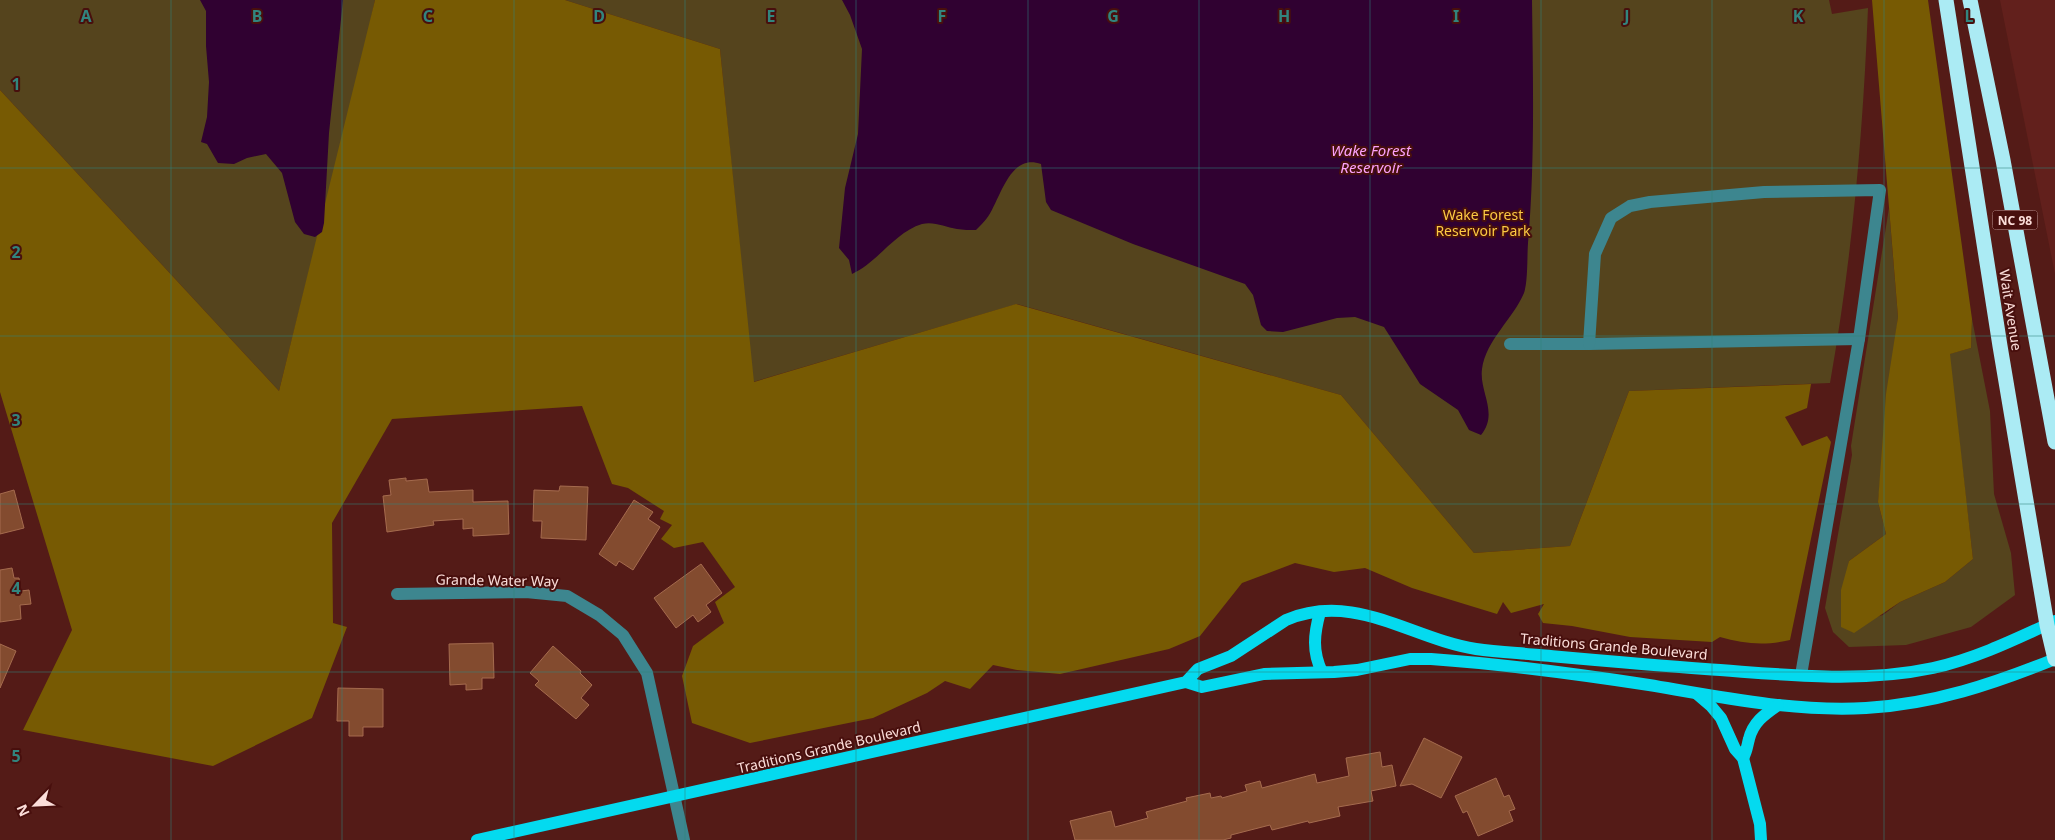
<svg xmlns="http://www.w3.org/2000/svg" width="2055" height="840" font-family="'Noto Sans',sans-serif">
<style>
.built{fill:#62201c}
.green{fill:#55441d}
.forest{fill:#775a03}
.water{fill:#300131}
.building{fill:#834b2f;stroke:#a56b4e}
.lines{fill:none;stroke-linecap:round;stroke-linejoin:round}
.minor{stroke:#3d868f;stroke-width:12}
.major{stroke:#04daef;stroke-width:12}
.highway{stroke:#abebf4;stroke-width:15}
.grid{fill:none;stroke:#32857e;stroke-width:1;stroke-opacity:0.55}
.labels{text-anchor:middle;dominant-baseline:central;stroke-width:4;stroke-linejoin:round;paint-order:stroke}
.shield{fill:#480f0d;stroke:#c59f9c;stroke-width:1}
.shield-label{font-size:12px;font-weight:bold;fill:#fbddd9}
.park-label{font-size:14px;fill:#fdca43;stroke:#480f0d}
.street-label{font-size:14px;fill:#fbddd9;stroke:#480f0d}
.water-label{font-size:15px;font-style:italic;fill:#fca2fc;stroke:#480f0d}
.grid-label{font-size:16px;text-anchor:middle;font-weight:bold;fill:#32857e;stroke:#480f0d;stroke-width:4;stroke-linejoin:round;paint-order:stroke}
</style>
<rect width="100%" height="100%" fill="#541b17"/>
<path class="built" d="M2000,0H2055V274Z"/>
<g class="green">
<path d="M0,0H375L361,64L279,391L0,90Z"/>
<path d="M565,0H1829L1832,14L1868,8C1863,134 1852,259 1830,383L1629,391L1570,546L1474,553L1341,395L1017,304L753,382L720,49Z"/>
<path d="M1889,208L1898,317L1878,502L1886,534L1849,561L1841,627L1883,615L1900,602L1945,582L1973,559L1949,354L1971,348L1972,319L1990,411L1994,494L2011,553L2015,595L1971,627L1906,645L1849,647L1833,632L1825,608L1852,455L1851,446Z"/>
</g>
<g class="forest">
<path d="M375,0H565L720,49L754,382L1016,304L1341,395L1474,553L1570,546L1629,391L1811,384L1807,408L1785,417L1802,446L1827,436L1831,442L1790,640C1765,646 1744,644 1720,637L1712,642L1630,637L1572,626L1543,623L1538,614L1544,604L1511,613L1503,602L1497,614L1412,588L1365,568L1334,572L1295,563L1242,583L1200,636L1169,649L1060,674L1017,670L993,665L970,689L945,681L927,693L873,718L750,743L692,723L682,676L693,646L724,623L715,602L735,587L703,542L674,548L661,539L672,525L660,519L664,511L628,488L612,484L582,406L392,419L332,523L333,623L347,627L312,718L213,766L23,730L72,630L0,392V90L279,391Z"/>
<path d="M1872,0H1928L1972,319L1971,348L1950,354L1973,559L1945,582L1900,602L1854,633L1841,627V590L1849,561L1886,534L1878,502L1886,394L1898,317Z"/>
</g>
<g class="water">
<path d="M200,0H343L329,133L324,223L322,232L315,237L304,234L295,222L282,173L266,154L247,158L234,164L218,163L207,144L201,142L207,117L209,82L206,46V11Z"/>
<path d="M842,0H1532C1533,81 1535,163 1528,243C1527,257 1528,281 1524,293C1513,319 1486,340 1482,369C1479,392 1499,413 1481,435L1469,430L1458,410L1420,384L1384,327L1355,317L1337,318L1283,332L1267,331L1261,325L1253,295L1245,284L1133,244L1051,210L1046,202L1041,164C1009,152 1000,201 987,218C984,222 980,226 976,230C970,230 963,230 957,229C945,227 934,221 922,224C895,232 878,262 852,274L849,260L839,248L845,188L858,134L862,49L850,15Z"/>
</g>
<g class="building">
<path d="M406,478V481L427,479L429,492L473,490V502L508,501L509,534L473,536V528L463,529V519L433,521L434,525L387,532L383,496L391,495L389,480Z"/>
<path d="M560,486L588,487L586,540L541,538L542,521H533L534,490L559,491Z"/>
<path d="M14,490L24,528L0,534V494Z"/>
<path d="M634,500L653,512L648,519L660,527L633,570L619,561L616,566L599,554Z"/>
<path d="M701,564L722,593L706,605L711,612L698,622L693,615L676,628L654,598Z"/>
<path d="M12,568L14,578H19L21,591L29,590L31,604L20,605L21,619L0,622V570Z"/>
<path d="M493,643L494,678H482V689L466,690V684L450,685L449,644Z"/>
<path d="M0,644L16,651L0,688Z"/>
<path d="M553,646L581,671L580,673L592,685L581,698L589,705L576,719L535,685L539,681L530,673Z"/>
<path d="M338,688L383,689V727H363V736H349V721H337Z"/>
<path d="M1424,738L1462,757L1441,798L1412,784L1400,786Z"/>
<path d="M1380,752L1382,767L1392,765L1396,786L1371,791L1373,801L1338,807L1340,816L1309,823L1308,821L1272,830L1270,825L1231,835V838L1223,840H1075L1070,821L1111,811L1115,827L1148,818L1146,812L1187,801L1186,798L1210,793L1211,798L1221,796L1222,798L1247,791L1245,785L1260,781L1262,788L1315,774L1317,783L1349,776L1346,758Z"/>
<path d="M1496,778L1504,797L1509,795L1515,809L1509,811L1513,821L1478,836L1467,811L1463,813L1455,796Z"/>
</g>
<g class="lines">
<g class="minor">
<path d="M1510,344H1589L1859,339"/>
<path d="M1589,344L1595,254L1611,218L1630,206L1650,202L1764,192L1880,190L1859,339L1801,675"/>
<path d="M397,594L526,592L567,596L599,615L623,635L647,673L684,840"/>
</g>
<g class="major">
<path d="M1320,612C1314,634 1312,651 1322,672"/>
<path d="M1186,682L1202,687L1264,674L1334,672L1357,670L1410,659H1431C1504,664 1577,674 1649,685C1720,697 1793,712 1866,708C1934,704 1993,684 2055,659"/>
<path d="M1697,694L1711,706L1721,718L1735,749L1743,758L1760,824L1761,840"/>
<path d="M1743,758C1747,751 1747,746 1749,739C1753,722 1765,714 1778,705"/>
<path d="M477,840L1186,682L1198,669L1231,656L1286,620C1355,591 1411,639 1476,649C1497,652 1519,653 1539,655C1595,660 1650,665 1705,669C1781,674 1858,684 1933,668C1975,659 2016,639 2055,621"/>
</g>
<g class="highway">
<path d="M1946,0L2000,346L2047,625L2055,659"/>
<path d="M1970,0L2003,160L2055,442"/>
</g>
</g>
<path class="grid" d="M171,0V840M342,0V840M514,0V840M685,0V840M856,0V840M1028,0V840M1199,0V840M1370,0V840M1541,0V840M1712,0V840M1884,0V840M0,168H2055M0,336H2055M0,504H2055M0,672H2055"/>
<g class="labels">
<rect class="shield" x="1992.5" y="210.5" width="45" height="19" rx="4"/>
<g class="shield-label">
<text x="2015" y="220">NC 98</text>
</g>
<g class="park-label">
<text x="1483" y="214">Wake Forest<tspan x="1483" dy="16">Reservoir Park</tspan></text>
</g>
<g class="street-label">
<text transform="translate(2011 310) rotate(81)">Wait Avenue</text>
<text transform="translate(497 580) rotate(1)">Grande Water Way</text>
<text transform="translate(1614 646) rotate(5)">Traditions Grande Boulevard</text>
<text transform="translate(829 747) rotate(-13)">Traditions Grande Boulevard</text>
</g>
<g class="water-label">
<text x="1371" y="150">Wake Forest<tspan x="1371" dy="17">Reservoir</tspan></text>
</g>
</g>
<g class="grid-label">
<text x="86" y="22">A</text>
<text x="257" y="22">B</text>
<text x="428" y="22">C</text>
<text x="599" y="22">D</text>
<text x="771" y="22">E</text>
<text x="942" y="22">F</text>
<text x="1113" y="22">G</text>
<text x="1284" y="22">H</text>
<text x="1456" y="22">I</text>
<text x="1627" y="22">J</text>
<text x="1798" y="22">K</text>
<text x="1969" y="22">L</text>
<text x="16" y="90">1</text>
<text x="16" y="258">2</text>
<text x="16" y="426">3</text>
<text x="16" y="594">4</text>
<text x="16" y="762">5</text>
</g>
<g transform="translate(35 805) rotate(246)" stroke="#480f0d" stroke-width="4" paint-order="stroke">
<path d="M0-4L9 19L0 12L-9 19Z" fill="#fbddd9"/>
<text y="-8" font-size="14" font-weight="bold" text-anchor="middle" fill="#fbddd9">N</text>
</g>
</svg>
